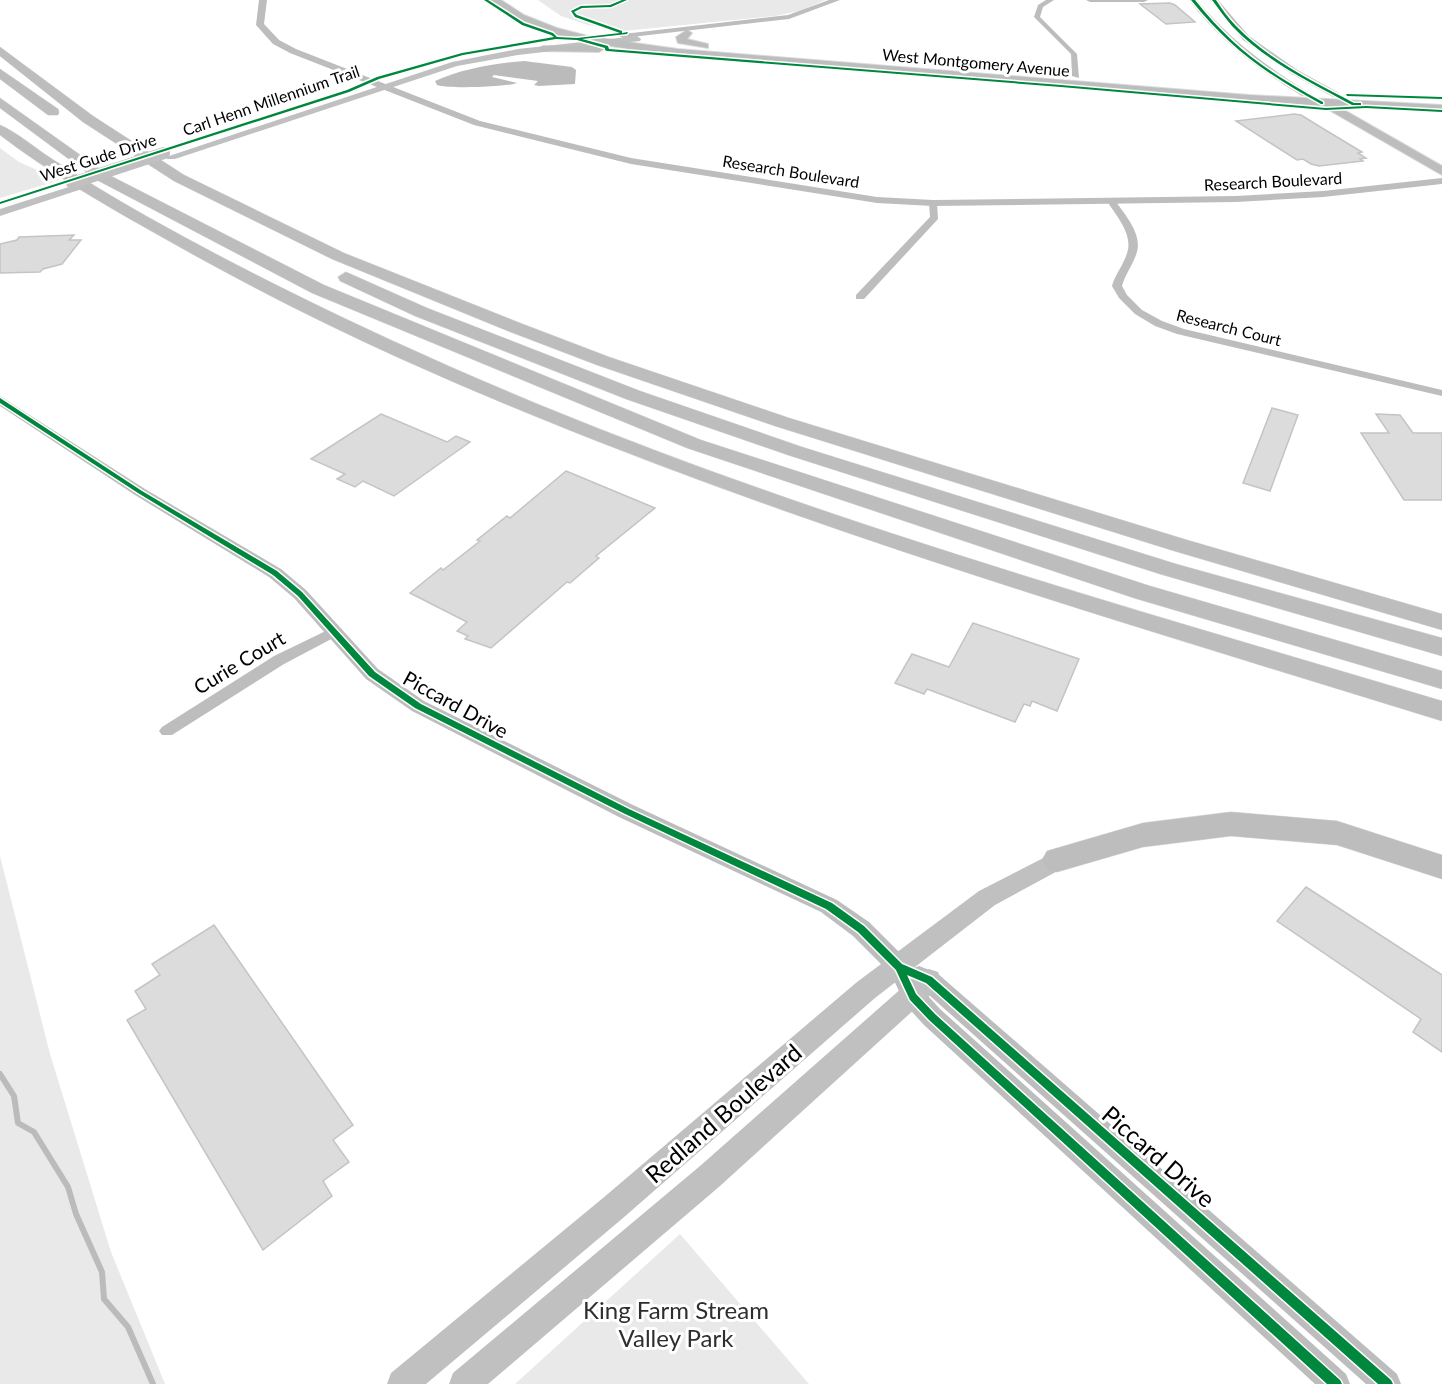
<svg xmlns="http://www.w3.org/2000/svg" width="1442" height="1384" font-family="Lato,sans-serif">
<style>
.green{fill:#e9e9e9}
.water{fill:#bbb}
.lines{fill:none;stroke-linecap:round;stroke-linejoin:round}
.stream{stroke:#bbb;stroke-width:6}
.building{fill:#dcdcdc;stroke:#c4c4c4;stroke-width:1.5}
.primary-casing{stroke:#dbdbdb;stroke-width:2}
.motorway-casing{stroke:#dbdbdb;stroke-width:1}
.minor{fill:#bdbdbd;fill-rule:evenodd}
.tertiary{fill:#bdbdbd;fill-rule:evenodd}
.secondary{fill:#c0c0c0;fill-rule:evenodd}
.primary{fill:#bdbdbd;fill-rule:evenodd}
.motorway{fill:#bdbdbd;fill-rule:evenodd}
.secondary-bridge{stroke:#c0c0c0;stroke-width:12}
.cycleway-casing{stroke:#fff;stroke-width:3}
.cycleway{fill:#00873e;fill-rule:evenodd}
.labels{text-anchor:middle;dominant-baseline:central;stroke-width:6;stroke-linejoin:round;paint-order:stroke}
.far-street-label{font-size:16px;fill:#000;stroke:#fff}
.street-label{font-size:20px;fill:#000;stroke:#fff}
.near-street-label{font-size:24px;fill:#000;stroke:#fff}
.near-park-label{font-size:24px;fill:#2e2e2e;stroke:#fff}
</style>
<rect width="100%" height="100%" fill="#fff"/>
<g class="green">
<path d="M538,0H826L799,11L775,16L623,31L588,25L561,16Z"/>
<path d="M0,148L19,162L60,180L0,198Z"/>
<path d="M0,856L50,1054L111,1252L165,1384H0Z"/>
<path d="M680,1234L809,1384H515Z"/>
</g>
<path class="water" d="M524,61L572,67L576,70L575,84L539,86L534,85L538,81L494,75L492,77L517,83C508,87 447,89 437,85L435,81C461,69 496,63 524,61Z"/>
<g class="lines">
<path class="stream" d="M0,1074L14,1096L18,1123L34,1132L68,1187L76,1214L102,1272L104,1299L128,1327L153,1384"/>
</g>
<g class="building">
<path d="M1170,3L1175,5L1195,22L1166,24L1140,4Z"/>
<path d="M1294,114L1301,115L1327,131L1362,152L1358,153L1366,158L1360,159L1363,161L1319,166L1311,164L1303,159L1297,160L1236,121Z"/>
<path d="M74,235L69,240H81L62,264L43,269L40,272L0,273V244L17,240L19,237Z"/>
<path d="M1272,408L1298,415L1270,491L1243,483Z"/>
<path d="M381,414L447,442L456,436L470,442L394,496L363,481L355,487L337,479L345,474L311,459Z"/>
<path d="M1376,414L1400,415L1413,433H1442V500H1404L1361,433H1389Z"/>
<path d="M566,471L655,508L596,556L599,558L570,583L567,582L491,648L465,639L468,636L457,631L467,622L410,593L441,568L443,570L480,541L477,540L507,516L510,518Z"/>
<path d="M973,623L1079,659L1057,711L1032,701L1030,706L1024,704L1015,722L927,689L924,694L895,683L912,654L949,667Z"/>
<path d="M1306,887L1442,975V1052L1413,1032L1421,1019L1277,921Z"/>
<path d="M214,925L353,1125L333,1140L349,1162L323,1181L332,1196L263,1250L127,1020L146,1009L135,991L160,975L152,964Z"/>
</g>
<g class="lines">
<defs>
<g id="primary">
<path d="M490,0H501L524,15L557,28L592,37L678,49L1249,95L1442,105V111L1339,107L1442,166V175L1322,106L634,50C587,42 526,35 490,0Z"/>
<path d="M687,30L692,33L687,39L708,44V48L678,43L676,37Z"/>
<path d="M543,46H599L604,49L599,52L539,51L538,49Z"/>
</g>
<g id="motorway">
<path d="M0,47L93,116L184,175L344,253L520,323L609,357L789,418L1187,540L1442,614V630L1171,550L775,426L597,365L508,331L332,259L174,181L83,122L0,56Z"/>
<path d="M0,69L58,109L59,112L58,115H48L0,79Z"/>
<path d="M0,98L107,174L324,285L701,440L1150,586L1442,671V689L1134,598L687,448L312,293L97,180L0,108Z"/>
<path d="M0,125C18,133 35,148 52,159C83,179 114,198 146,216C253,276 363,329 476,378C788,513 1118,604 1442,701V721C1090,612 734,509 397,357C311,318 228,275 146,228C96,200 46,170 0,135Z"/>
<path d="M346,272L427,308L640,391L802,447L1176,564L1442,638V656L1160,574L788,455L626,399L415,316L340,281L338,277Z"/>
<path d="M1231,812L1337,821L1442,855V879L1337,845L1231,836L1143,847L1057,872L1047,869L1042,860L1047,851L1143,823Z"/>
</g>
</defs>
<use href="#primary" class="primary-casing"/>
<use href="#motorway" class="motorway-casing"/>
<g class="minor">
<path d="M1046,0H1054L1043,7L1040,17L1077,54L1079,78L1072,76L1071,54L1034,17L1038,5Z"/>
<path d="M1108,199H1114C1125,215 1144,235 1136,255C1132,266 1125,275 1122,286L1127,295L1142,310L1162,321L1184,329L1442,390V396L1177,334L1155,326L1135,314L1119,298L1112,286C1115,275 1122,267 1126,256C1135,236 1117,217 1107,201Z"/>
<path d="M933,200L937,203L938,219L864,299H856V295L930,217L929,203Z"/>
<path d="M334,627L339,629L341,632L339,635L284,664L172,735H162L159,731L162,727L274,656Z"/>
</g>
<g class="tertiary">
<path d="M259,0H267L264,24L279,40L296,49L480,121L631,158L877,197L933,200L1236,196L1323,191L1442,178V184L1323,197L1236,202L933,206L877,203L631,164L474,125L290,53L273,44L256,25Z"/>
<path d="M829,0H840L789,19L623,38L619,36L623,34L788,15Z"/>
<path d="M1086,0H1148L1144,2H1090Z"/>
<path d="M0,396L145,489L281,569L306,590L378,669L424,701L633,805L837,900L869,922L907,960L911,969L919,966L937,973L1397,1374L1401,1384H1366L920,987L940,1009L1346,1374L1350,1384H1315L924,1025L905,1004L891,974L853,936L821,912L619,817L412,711L366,679L294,598L269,577L135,495L0,406Z"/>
</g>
<g class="secondary">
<path d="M1189,0H1197C1229,39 1266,66 1308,92V96H1302C1258,69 1220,41 1189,0Z"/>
<path d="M1210,0H1218L1249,36L1296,69L1339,93V97H1333L1290,73L1243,40Z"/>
<path d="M637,36L641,39L640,41L518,55L457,66L175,159H167L166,157L452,62L518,49Z"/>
<path d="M78,184L84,187L82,189L0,216V209Z"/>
<path d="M1057,851L1065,853L1068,860L1065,867L995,905L875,998L623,1218L426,1384H387L391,1373L603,1198L857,982L979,891Z"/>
<path d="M929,969L938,972L941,980L938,988L720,1186L488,1384H449L453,1373L700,1166L920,972Z"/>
</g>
<use href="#primary" class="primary"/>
<use href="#motorway" class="motorway"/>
<path class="secondary-bridge" d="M72,183L164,153"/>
<defs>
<g id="cycleway">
<path d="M484,0H488L524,23L553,33L557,37L577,38L620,33L575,17L571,11L581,6L610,5L622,0H627L611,7L582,8L574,12L577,15L622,31V33L628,32L627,34L582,39L608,46L609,49L1061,85L1326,108L1366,106L1442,110V112L1366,108L1326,110L1061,87L607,51L605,50V48L577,40L556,39L463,55L379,79L349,92L0,204V202L347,90L377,77L462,53L554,37L551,35L522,25Z"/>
<path d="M1191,0H1195C1233,48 1269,73 1323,102V104H1321C1268,75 1229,48 1191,0Z"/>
<path d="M1212,0H1216C1222,9 1228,18 1236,26C1269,60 1312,81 1354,103H1361V105H1352C1310,82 1265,61 1232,26C1225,18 1219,9 1212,0Z"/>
<path d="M1346,94L1442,97V99L1347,96Z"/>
<path d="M0,398L142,491L277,571L302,592L375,672L421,704L629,809L832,903L864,926L902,964L932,977L1391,1380L1393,1384H1378L926,983L907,975L916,994L935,1014L1340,1380L1342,1384H1327L929,1020L910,1000L896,970L858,932L826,909L623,813L415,708L369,676L298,596L273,575L138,493L0,403Z"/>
</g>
</defs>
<use href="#cycleway" class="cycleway-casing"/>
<use href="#cycleway" class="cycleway"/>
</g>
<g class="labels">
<g class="far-street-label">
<text transform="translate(976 62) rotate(5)">West Montgomery Avenue</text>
<text transform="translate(271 100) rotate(-19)">Carl Henn Millennium Trail</text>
<text transform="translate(98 157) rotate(-18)">West Gude Drive</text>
<text transform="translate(791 171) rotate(9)">Research Boulevard</text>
<text transform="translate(1273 181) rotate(-3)">Research Boulevard</text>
<text transform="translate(1229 327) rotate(14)">Research Court</text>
</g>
<g class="street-label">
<text transform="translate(239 662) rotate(-31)">Curie Court</text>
<text transform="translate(456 704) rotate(29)">Piccard Drive</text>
</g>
<g class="near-street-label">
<text transform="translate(723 1113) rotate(-41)">Redland Boulevard</text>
<text transform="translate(1159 1156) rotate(41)">Piccard Drive</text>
</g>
<g class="near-park-label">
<text x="676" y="1309">King Farm Stream<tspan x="676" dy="28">Valley Park</tspan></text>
</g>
</g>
</svg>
